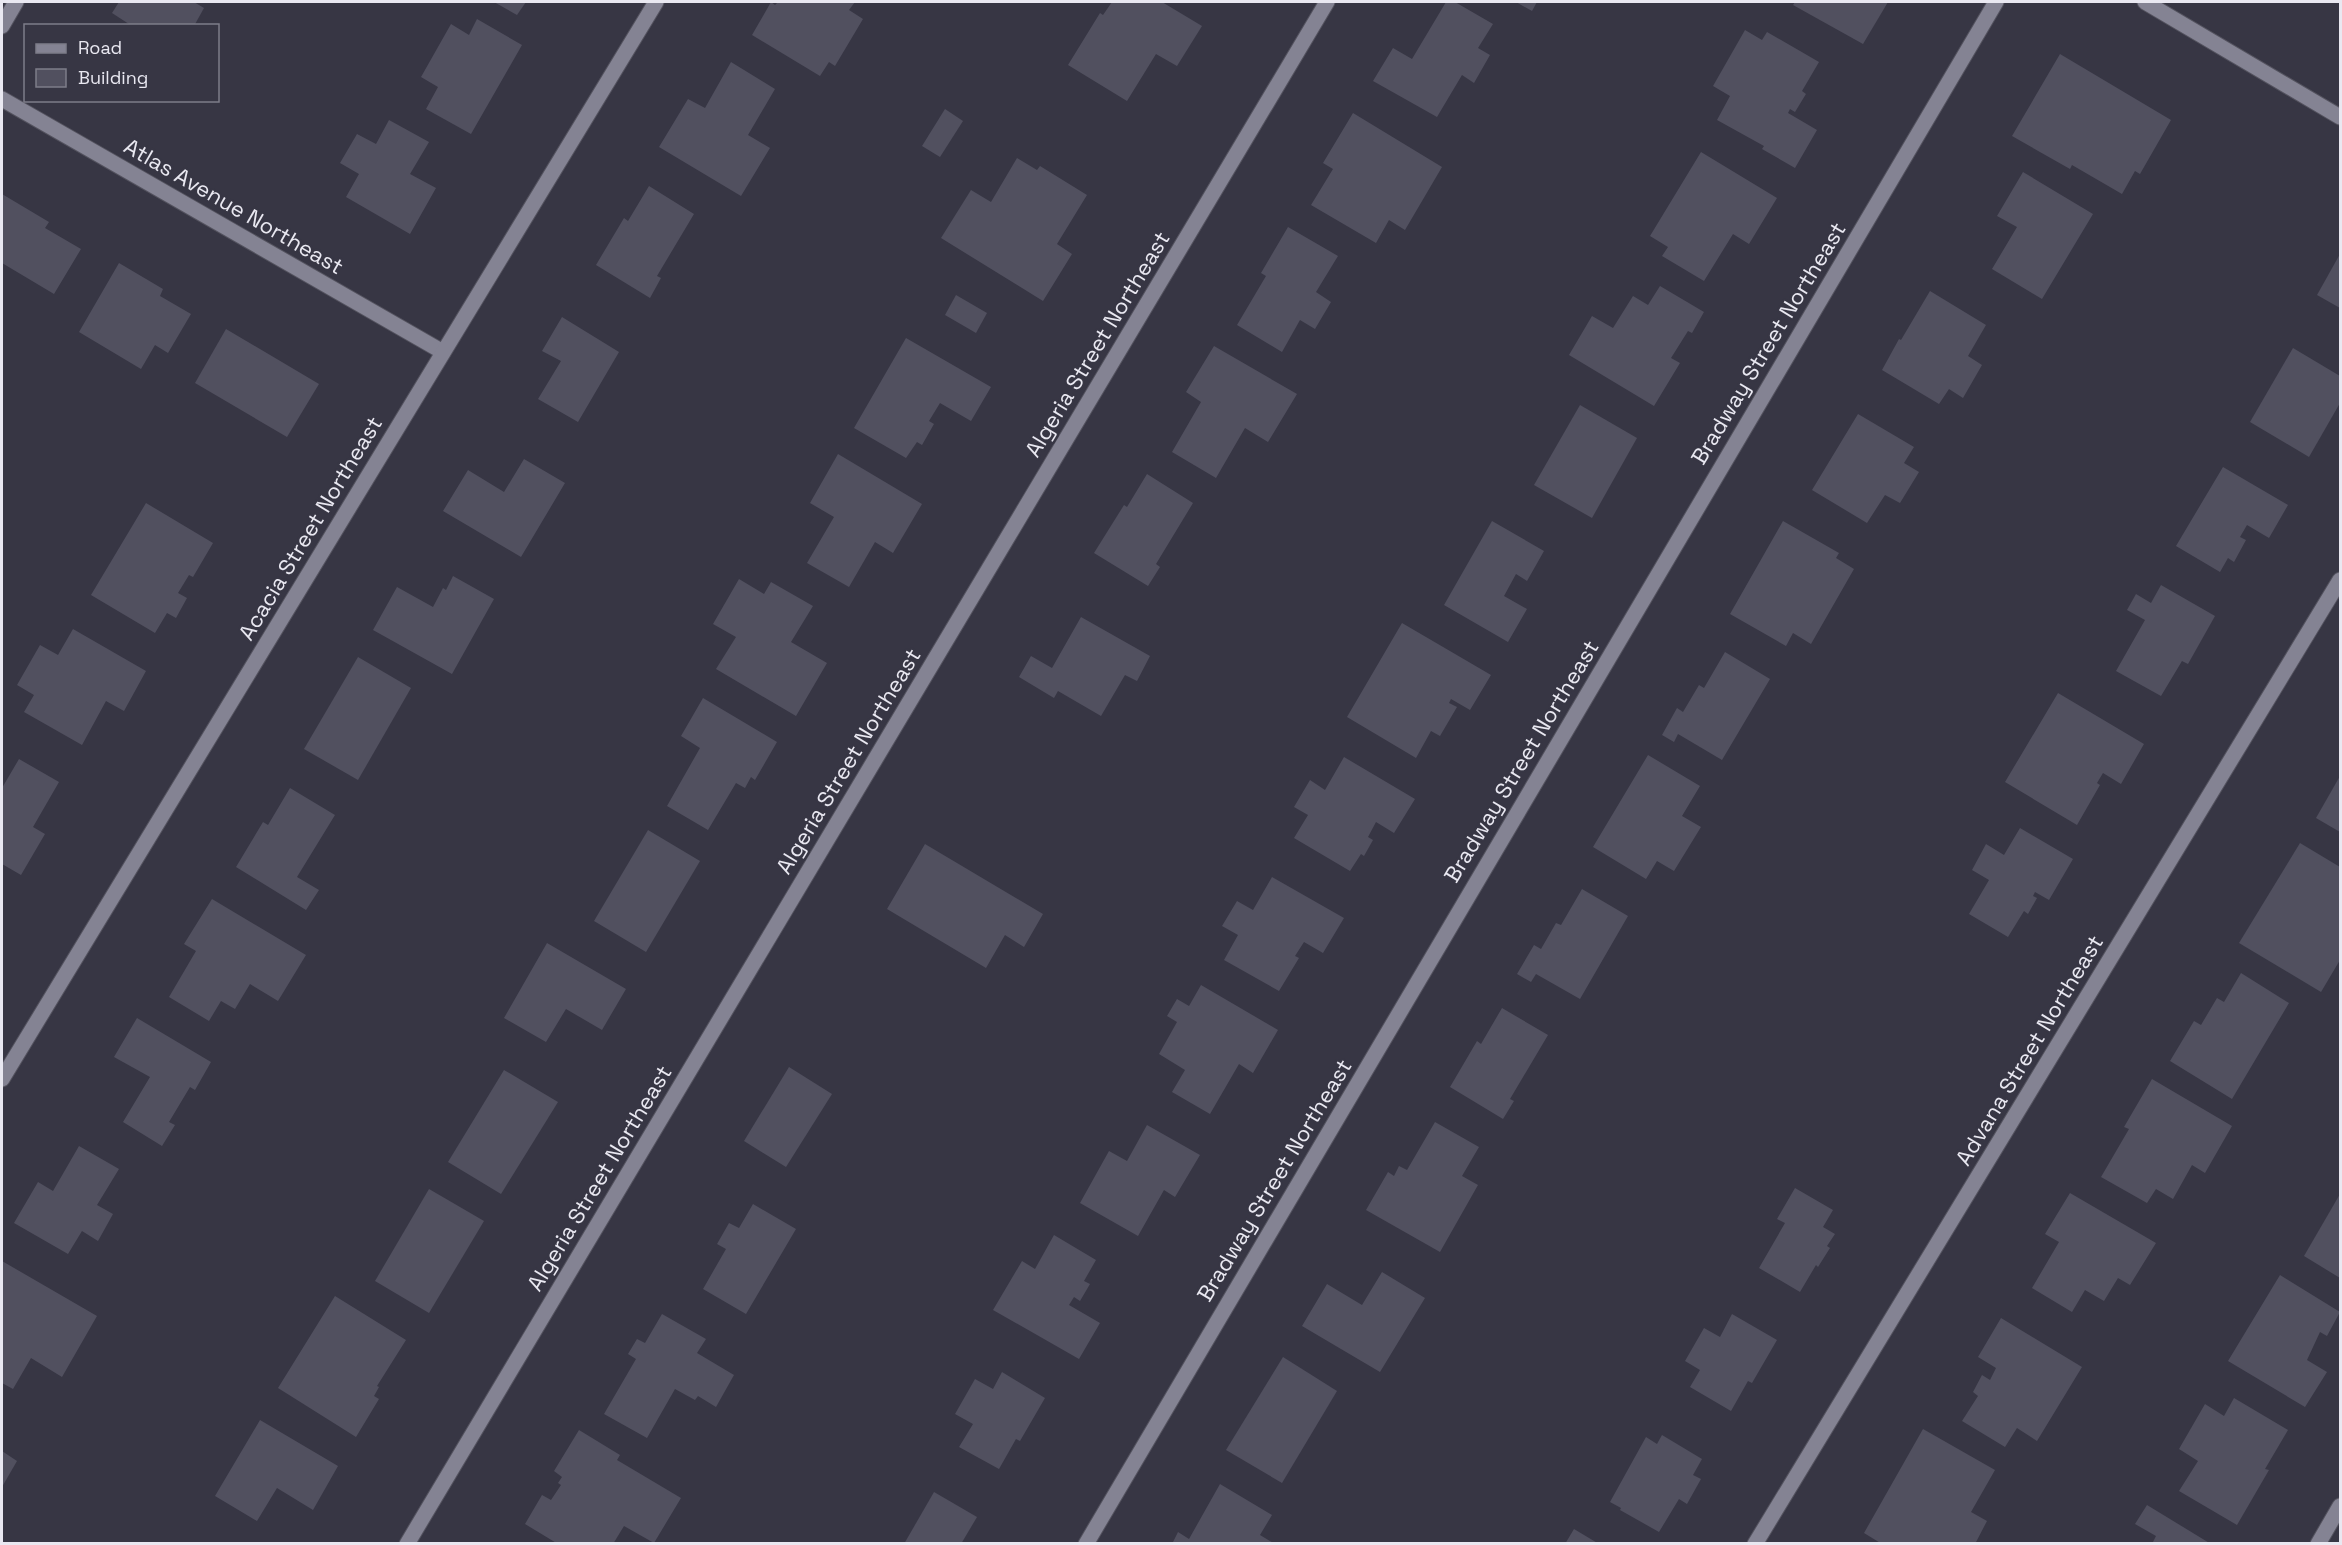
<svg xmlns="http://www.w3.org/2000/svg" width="2342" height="1545" font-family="'Space Grotesk',sans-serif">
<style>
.building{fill:#51505f}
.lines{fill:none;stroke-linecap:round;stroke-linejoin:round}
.street-casing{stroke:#53525e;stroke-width:17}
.street{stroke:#848393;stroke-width:15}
.labels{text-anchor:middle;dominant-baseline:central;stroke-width:4.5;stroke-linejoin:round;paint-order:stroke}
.street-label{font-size:22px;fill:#e9e8f1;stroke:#373644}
</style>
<rect width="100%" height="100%" fill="#373644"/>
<g class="building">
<path d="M119,2H194L204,8L194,26H132L112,13Z"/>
<path d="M494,2H526L517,15Z"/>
<path d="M771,2L775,5L778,2H855L849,10L863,19L835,66L829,62L820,76L752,35Z"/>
<path d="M1112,2H1162L1202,26L1177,66L1156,54L1127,101L1068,65L1100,13L1103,15Z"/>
<path d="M1446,2H1455L1493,24L1478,48L1490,55L1474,83L1462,75L1437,117L1373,81L1393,48L1412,59Z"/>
<path d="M1516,2H1537L1532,11Z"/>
<path d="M1795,2H1888L1863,44L1793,5Z"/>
<path d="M477,19L522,45L471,134L426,109L438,87L421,77L451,24L469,35Z"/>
<path d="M1745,30L1762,40L1767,32L1819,62L1802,91L1806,94L1795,112L1790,109L1788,113L1817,130L1795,168L1762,149L1764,146L1717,120L1730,96L1713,86Z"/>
<path d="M2060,54L2171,120L2140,174L2135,171L2122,194L2072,165L2070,169L2012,136Z"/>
<path d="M731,62L775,89L748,135L770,148L741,196L659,147L688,99L705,108Z"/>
<path d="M945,109L963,121L940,157L922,146Z"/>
<path d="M1353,113L1442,167L1405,230L1389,220L1376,243L1311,205L1333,169L1323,163Z"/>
<path d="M389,120L429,142L410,174L436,188L410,234L346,197L359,174L340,163L357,134L376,144Z"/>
<path d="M1701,152L1777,198L1749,244L1733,234L1704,281L1662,256L1668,247L1650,236Z"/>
<path d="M1017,158L1037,170L1040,166L1087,195L1057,244L1072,254L1043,301L941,238L971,190L991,202Z"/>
<path d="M2023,172L2093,214L2042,299L1992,269L2017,227L1997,216Z"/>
<path d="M649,186L694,214L657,276L661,278L650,298L596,265L624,218L628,221Z"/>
<path d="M2,194L49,222L45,228L81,249L54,294L2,263Z"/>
<path d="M1288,227L1338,256L1316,292L1331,302L1315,329L1300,320L1282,352L1237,325L1266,276L1261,273Z"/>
<path d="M2340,254V308L2317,295Z"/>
<path d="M119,263L163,289L160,296L191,314L168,353L155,345L141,369L79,332Z"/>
<path d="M1660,286L1704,312L1692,333L1688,331L1671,358L1680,363L1654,406L1569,355L1592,316L1613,328L1633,296L1648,305Z"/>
<path d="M1930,291L1986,325L1968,356L1982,365L1963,398L1949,389L1939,404L1882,370L1899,339L1901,340Z"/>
<path d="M956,295L987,313L976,333L945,315Z"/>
<path d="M562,317L619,352L578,422L538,399L561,361L542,351Z"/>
<path d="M226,329L319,384L287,437L195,383Z"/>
<path d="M906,338L991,387L971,421L940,403L929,421L934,424L922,445L917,442L906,458L854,428Z"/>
<path d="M1214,346L1297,394L1268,442L1245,428L1216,478L1172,452L1201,402L1186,392Z"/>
<path d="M2293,348L2340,376V403L2309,457L2250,422Z"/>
<path d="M1580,405L1637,438L1592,518L1534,485Z"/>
<path d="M1858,414L1914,447L1904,463L1919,472L1900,503L1885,495L1867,523L1812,490Z"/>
<path d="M838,454L922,504L893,553L875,542L849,587L807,563L834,517L810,503Z"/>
<path d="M524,459L565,483L521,557L443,511L468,470L504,492Z"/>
<path d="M2223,467L2288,505L2269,538L2247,525L2240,537L2246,540L2234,562L2228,558L2220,572L2176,546Z"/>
<path d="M1147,474L1193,503L1156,564L1160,567L1148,586L1094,553L1124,505L1127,507Z"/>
<path d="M146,503L213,543L193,577L189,575L178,593L187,598L176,618L167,613L155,633L91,595Z"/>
<path d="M1492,521L1544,551L1527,581L1516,574L1504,596L1527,609L1508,642L1444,605Z"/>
<path d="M1783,521L1839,553L1836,558L1854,569L1811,644L1793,633L1786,646L1730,614Z"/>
<path d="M453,576L494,599L452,674L373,630L397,587L433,607L443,588L446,590Z"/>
<path d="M739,579L764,594L771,582L813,606L791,642L827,663L796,716L716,669L736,637L713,624Z"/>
<path d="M2161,585L2215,616L2188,664L2182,661L2161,696L2116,671L2145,620L2127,610L2136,594L2151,603Z"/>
<path d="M1081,617L1150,656L1137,681L1125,675L1101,716L1058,691L1054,698L1019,677L1031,656L1052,668Z"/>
<path d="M1402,623L1491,675L1470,710L1451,699L1449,703L1457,707L1440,736L1431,731L1416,758L1347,717Z"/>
<path d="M73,629L146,671L124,711L106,701L82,745L24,712L34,695L17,685L40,645L58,655Z"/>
<path d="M1725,652L1770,679L1722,760L1678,734L1674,742L1662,735L1677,708L1683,712L1699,685L1704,688Z"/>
<path d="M358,657L411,688L358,780L304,749Z"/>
<path d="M2058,693L2144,744L2121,784L2103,773L2097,783L2100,785L2077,825L2005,782Z"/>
<path d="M703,698L777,742L755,780L751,777L745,788L736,783L708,830L667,806L700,748L681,736Z"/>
<path d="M1648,755L1700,786L1682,816L1701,827L1674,871L1657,861L1646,879L1593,847Z"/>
<path d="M1344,757L1415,799L1394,833L1376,822L1368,837L1373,840L1364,856L1361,854L1350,871L1294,838L1308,815L1294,807L1310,780L1325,790Z"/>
<path d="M19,759L59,782L33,827L45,834L21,875L2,864V788Z"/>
<path d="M2340,776V832L2316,818Z"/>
<path d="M290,788L335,815L297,877L319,890L306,910L236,867L263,822L268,825Z"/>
<path d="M2020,828L2073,859L2049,900L2035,892L2033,896L2037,898L2028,914L2024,911L2008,937L1969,914L1989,880L1972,870L1986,844L2004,855Z"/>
<path d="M648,830L700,861L646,952L594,921Z"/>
<path d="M2300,843L2340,867V960L2321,992L2239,943Z"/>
<path d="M925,844L1043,914L1024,947L1005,935L986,968L887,909Z"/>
<path d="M1272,877L1344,918L1323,953L1304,942L1295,956L1299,958L1279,991L1224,960L1238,935L1222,926L1237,901L1253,910Z"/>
<path d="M1582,889L1628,916L1580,999L1536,974L1531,982L1517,974L1534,945L1541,949L1556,923L1561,925Z"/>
<path d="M212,899L306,955L278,1001L250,984L235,1009L221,1001L209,1021L169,997L196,951L184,944Z"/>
<path d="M547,943L626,989L602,1030L566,1009L546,1042L504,1018Z"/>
<path d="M2241,973L2289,1003L2232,1099L2170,1061L2194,1021L2201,1025L2217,998L2224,1002Z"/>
<path d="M1201,985L1278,1030L1253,1073L1239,1064L1210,1114L1172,1092L1185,1070L1159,1054L1177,1022L1167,1016L1177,999L1189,1006Z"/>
<path d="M1502,1008L1548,1035L1510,1099L1514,1101L1503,1119L1450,1087L1477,1041L1481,1044Z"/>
<path d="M137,1018L211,1062L195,1090L190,1087L169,1122L175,1125L162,1146L123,1122L150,1077L114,1057Z"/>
<path d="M789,1067L832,1094L786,1167L744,1141Z"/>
<path d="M504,1070L558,1102L501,1194L448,1162Z"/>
<path d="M2152,1079L2232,1126L2205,1173L2192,1165L2173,1199L2156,1189L2147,1203L2101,1177L2129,1129L2124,1127Z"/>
<path d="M1435,1122L1479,1147L1462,1176L1478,1185L1440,1252L1366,1210L1388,1172L1394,1176L1399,1166L1407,1170Z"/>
<path d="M1147,1125L1200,1155L1175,1197L1164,1190L1138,1236L1080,1203L1109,1151L1127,1161Z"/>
<path d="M79,1146L119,1169L97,1205L113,1214L98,1241L82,1231L68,1254L14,1223L38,1182L53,1191Z"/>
<path d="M1795,1188L1833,1210L1823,1227L1835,1234L1827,1246L1830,1248L1818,1267L1816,1265L1800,1292L1759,1268L1785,1223L1777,1219Z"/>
<path d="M429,1189L484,1221L429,1313L375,1281Z"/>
<path d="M2070,1193L2156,1243L2130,1285L2118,1278L2104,1301L2085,1290L2072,1312L2032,1288L2059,1242L2045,1234Z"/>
<path d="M2340,1194V1278L2304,1256Z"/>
<path d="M753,1204L796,1229L746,1314L703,1289L726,1249L717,1244L729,1223L739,1228Z"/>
<path d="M1054,1235L1096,1260L1084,1281L1090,1284L1080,1301L1074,1297L1069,1305L1100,1323L1079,1359L993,1310L1022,1261L1035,1269Z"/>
<path d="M2,1261L97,1316L62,1377L31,1358L13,1389L2,1383Z"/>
<path d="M1382,1272L1425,1298L1380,1372L1302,1326L1327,1284L1362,1305Z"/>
<path d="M2280,1275L2340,1312L2327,1336L2320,1332L2307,1360L2327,1372L2305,1407L2228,1361Z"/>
<path d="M335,1296L406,1340L377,1386L379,1387L374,1396L379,1399L356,1437L278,1388Z"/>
<path d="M662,1314L706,1339L697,1353L734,1375L716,1407L698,1396L695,1400L675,1389L647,1438L604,1414L636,1359L628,1354L637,1339L645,1343Z"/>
<path d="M1732,1314L1777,1340L1752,1383L1748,1381L1731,1411L1690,1387L1700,1370L1685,1361L1704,1328L1720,1337Z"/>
<path d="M2001,1318L2082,1367L2037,1441L2017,1428L2005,1447L1962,1421L1978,1396L1973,1392L1982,1375L1990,1380L1996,1368L1978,1357Z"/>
<path d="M1283,1357L1337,1391L1282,1483L1226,1450Z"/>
<path d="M1002,1372L1045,1398L1020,1441L1016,1439L999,1469L959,1447L973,1424L955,1414L975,1379L993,1389Z"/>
<path d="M2234,1398L2288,1430L2265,1469L2269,1470L2237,1525L2179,1491L2198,1461L2179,1449L2205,1404L2224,1416Z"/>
<path d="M260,1420L338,1466L313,1510L277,1488L257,1521L215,1496Z"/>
<path d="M1923,1429L1995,1470L1971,1512L1987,1521L1975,1544H1882L1864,1533Z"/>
<path d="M579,1430L620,1455L617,1460L681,1498L654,1543L624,1526L613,1544H558L525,1524L542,1495L551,1500L561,1485L558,1483L562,1477L554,1471Z"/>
<path d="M1662,1435L1702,1459L1693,1475L1701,1479L1687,1504L1679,1499L1659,1532L1620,1510L1621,1508L1610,1502L1646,1437L1657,1444Z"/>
<path d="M2,1451L17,1461L2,1487Z"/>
<path d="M1220,1484L1272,1515L1260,1535L1275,1544H1172L1178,1532L1189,1539Z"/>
<path d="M934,1492L977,1517L961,1544H904Z"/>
<path d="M2147,1505L2211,1544H2152L2156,1536L2135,1524Z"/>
<path d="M1574,1529L1599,1544H1565Z"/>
</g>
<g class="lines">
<defs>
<g id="street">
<path d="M2145,2L2340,117"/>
<path d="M2,26L16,2"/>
<path d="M2,99L443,352"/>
<path d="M2,1079L656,2"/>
<path d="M407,1544L1327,2"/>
<path d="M1086,1544L1996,2"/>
<path d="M1755,1544L2340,580"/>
<path d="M2318,1544L2340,1506"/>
</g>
</defs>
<use href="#street" class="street-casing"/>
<use href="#street" class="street"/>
</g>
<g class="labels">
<g class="street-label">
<text transform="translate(234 206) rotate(30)">Atlas Avenue Northeast</text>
<text transform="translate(1768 343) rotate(-59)">Bradway Street Northeast</text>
<text transform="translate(1097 344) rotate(-59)">Algeria Street Northeast</text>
<text transform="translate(310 528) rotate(-59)">Acacia Street Northeast</text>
<text transform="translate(848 761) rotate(-59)">Algeria Street Northeast</text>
<text transform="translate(1521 761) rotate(-59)">Bradway Street Northeast</text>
<text transform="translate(2029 1050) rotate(-59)">Advana Street Northeast</text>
<text transform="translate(599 1178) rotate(-59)">Algeria Street Northeast</text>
<text transform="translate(1274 1180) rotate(-59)">Bradway Street Northeast</text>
</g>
</g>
<rect width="2342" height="1545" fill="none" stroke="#e9e8f1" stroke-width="6"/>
<rect x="24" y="24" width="195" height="78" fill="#373644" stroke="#7e7d89" stroke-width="1.5"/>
<rect x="36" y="44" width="30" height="9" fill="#848393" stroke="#7e7d89" stroke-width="1.5"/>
<text x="78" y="54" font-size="18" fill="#e9e8f1">Road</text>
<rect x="36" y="69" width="30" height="18" fill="#51505f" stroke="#7e7d89" stroke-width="1.5"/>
<text x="78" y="84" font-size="18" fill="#e9e8f1">Building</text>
</svg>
